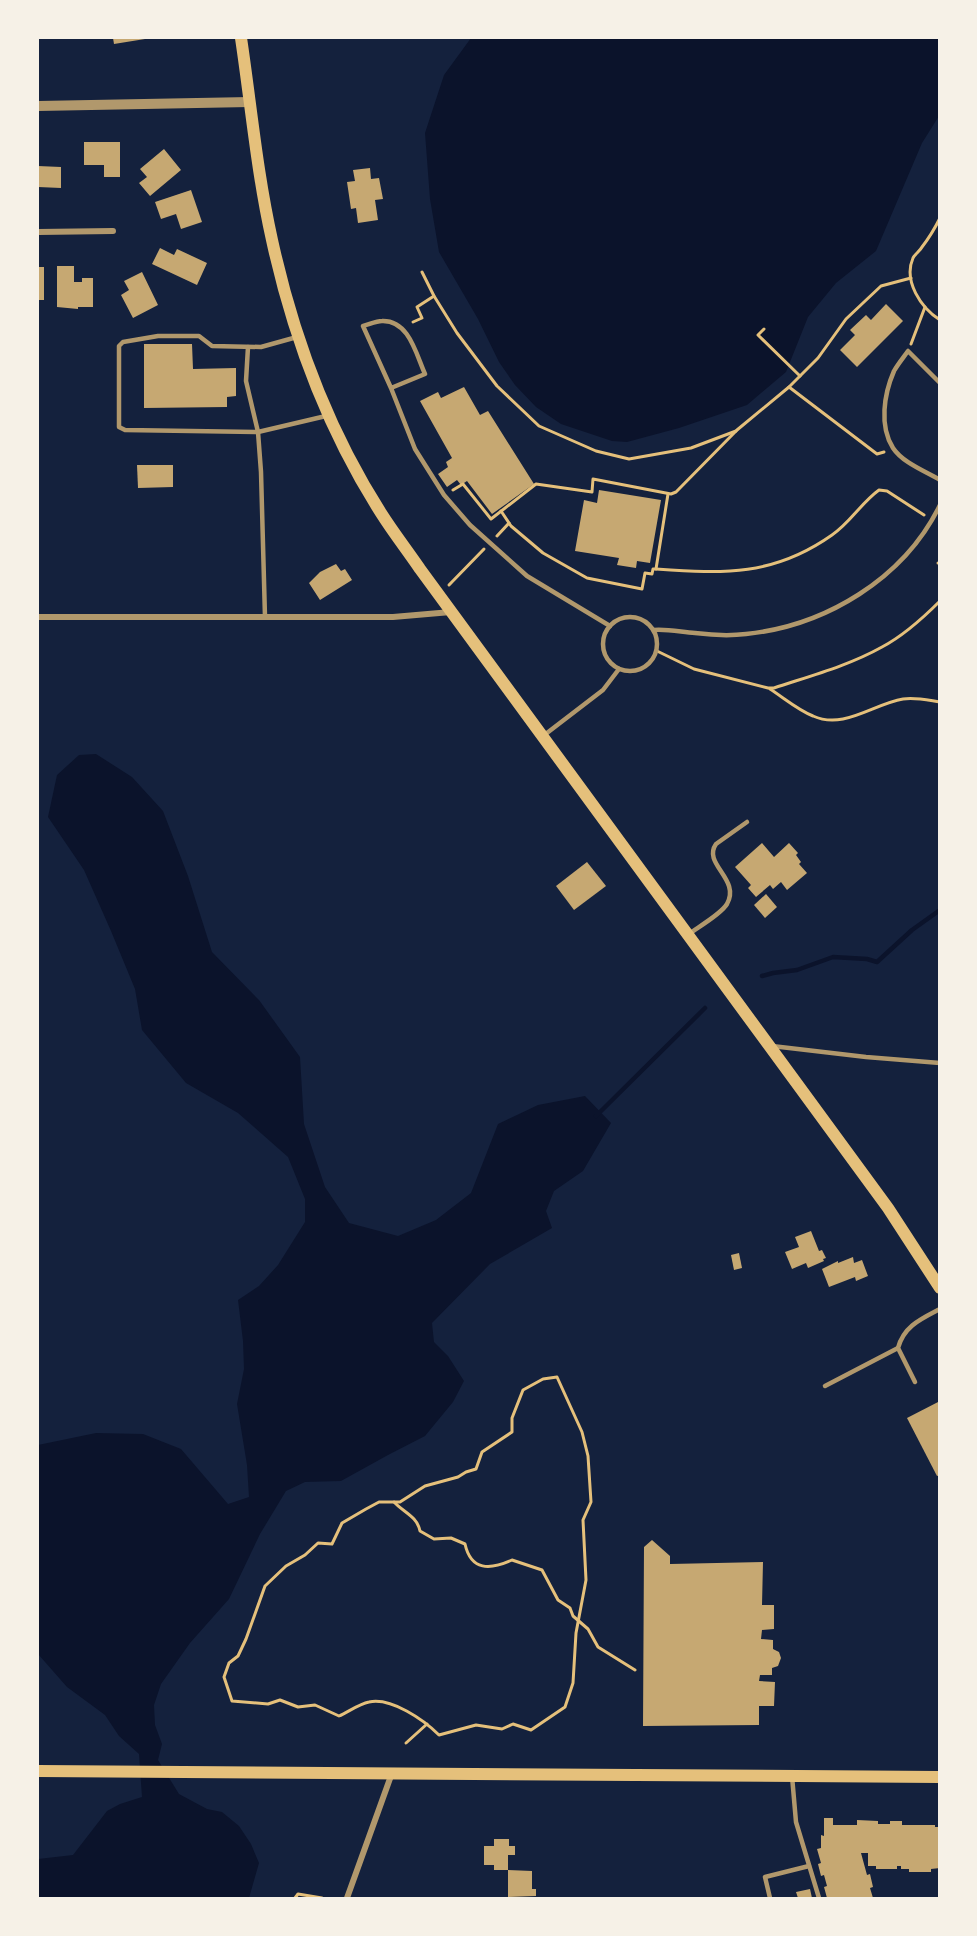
<svg xmlns="http://www.w3.org/2000/svg" width="977" height="1936" font-family="Signika,sans-serif">
<style>
.water{fill:#0b132b}
.lines{fill:none;stroke-linecap:round;stroke-linejoin:round}
.stream{stroke:#0b132b;stroke-width:4.5}
.building{fill:#c6a872}
.path{stroke:#e5c07b;stroke-width:3}
.service{stroke:#b1986c;stroke-width:4.5}
.minor{stroke:#b1986c;stroke-width:6}
.tertiary{stroke:#b1986c;stroke-width:10}
.secondary{stroke:#e5c07b;stroke-width:12}
</style>
<rect width="100%" height="100%" fill="#14213d"/>
<g class="water">
<path d="M471,38H939V116L922,143L876,251L836,283L808,317L786,372L747,405L679,428L627,442L612,441L561,424L536,407L515,385L499,362L478,319L439,252L430,199L425,133L444,75Z"/>
<path d="M96,754L132,777L163,811L188,876L212,952L259,1000L300,1057L304,1124L325,1187L349,1223L398,1236L436,1220L471,1193L498,1124L538,1105L585,1096L611,1123L583,1171L554,1191L546,1211L552,1228L490,1264L432,1323L434,1342L448,1356L464,1381L453,1402L425,1436L388,1455L341,1481L305,1482L286,1491L260,1534L229,1599L190,1643L161,1684L154,1705L155,1725L162,1744L158,1760L179,1794L207,1809L222,1812L239,1826L251,1844L259,1863L249,1898H38V1859L73,1855L107,1811L120,1804L142,1797L139,1754L119,1736L105,1715L67,1687L38,1654V1445L96,1433L143,1434L181,1449L228,1504L249,1497L247,1465L237,1404L244,1369L243,1341L238,1300L259,1286L278,1265L305,1222V1199L288,1157L238,1113L186,1083L142,1030L135,989L111,931L84,870L48,817L57,775L79,755Z"/>
</g>
<g class="lines">
<g class="stream">
<path d="M762,976L773,973L797,970L833,957L867,959L877,962L912,930L940,910"/>
<path d="M596,1116L705,1008"/>
</g>
</g>
<g class="building">
<path d="M113,38H145V39L114,44Z"/>
<path d="M84,142H120V177H104V165H84Z"/>
<path d="M164,149L181,170L150,196L139,183L147,177L140,169Z"/>
<path d="M38,166L61,167V188L38,187Z"/>
<path d="M370,168L371,179L379,178L383,199L375,200L378,220L358,223L356,208L351,209L347,182L355,181L353,170Z"/>
<path d="M191,190L202,222L181,229L176,214L161,219L155,202Z"/>
<path d="M160,248L174,255L177,249L207,263L197,285L152,264Z"/>
<path d="M57,266H74V282H82V278H93V307H78V309L57,307Z"/>
<rect x="38" y="267" width="6" height="33"/>
<path d="M142,272L158,305L133,318L121,295L129,290L124,281Z"/>
<path d="M886,304L903,321L857,367L840,350L855,335L850,330L866,315L871,320Z"/>
<path d="M144,344H192L193,369L236,368V396L227,397V407L144,408Z"/>
<path d="M464,387L480,415L488,411L534,484L492,514L467,481L461,485L457,480L447,487L438,474L448,467L446,462L452,458L420,401L438,392L441,398Z"/>
<path d="M137,465H173V487L138,488Z"/>
<path d="M599,490L661,500L650,563L637,561L636,568L617,565L619,558L575,551L584,500L597,503Z"/>
<path d="M336,564L341,571L345,569L352,580L320,600L309,583L320,572Z"/>
<path d="M762,843L774,857L789,843L798,853L796,855L801,862L799,864L807,873L787,890L781,882L773,889L770,885L756,897L748,888L751,885L735,867Z"/>
<path d="M587,862L606,886L574,910L556,886Z"/>
<path d="M766,894L777,907L765,918L754,905Z"/>
<path d="M811,1231L819,1251L822,1250L826,1258L823,1259L824,1261L808,1268L806,1263L792,1269L785,1252L799,1247L795,1237Z"/>
<path d="M739,1253L742,1268L734,1270L731,1255Z"/>
<path d="M853,1257L854,1263L862,1260L868,1276L856,1281L855,1277L829,1287L822,1269L838,1261V1263Z"/>
<path d="M940,1401V1475L937,1476L907,1418Z"/>
<path d="M652,1540L670,1556V1564L763,1562L762,1605H774V1629L762,1630L761,1639L773,1640V1649L779,1652L781,1658L778,1666L772,1668V1675H760L759,1681L775,1682L774,1706H759V1725L643,1726L644,1547Z"/>
<path d="M824,1818H833V1825H857V1820L878,1821V1824H890V1821H902V1825H935V1827H940V1868L931,1869V1872H909V1869H901V1866H897V1869H876V1866H868V1853H861L867,1875L870,1874L873,1887L870,1888L873,1898H827L824,1887L827,1886L824,1875L821,1876L818,1864L821,1863L817,1849L821,1848V1835L824,1836Z"/>
<path d="M494,1839H509V1846H515V1855H508V1870L532,1871V1889H536V1896L508,1897V1870H494V1865H484V1846H494Z"/>
<path d="M810,1889L812,1898H798L796,1892Z"/>
</g>
<g class="lines">
<g class="path">
<path d="M940,218C935,228 929,238 922,247C920,251 915,254 913,258C903,281 921,308 940,320"/>
<path d="M422,272L434,296L457,333L497,386L539,426L596,451L629,459L691,448L736,431"/>
<path d="M413,322L422,318L417,307L434,296"/>
<path d="M764,329L758,335L800,376"/>
<path d="M911,344L925,307"/>
<path d="M789,387L877,454L884,452"/>
<path d="M453,490L463,484L491,519L536,484L592,492L593,479L671,494L676,492L737,430L789,387L818,358L846,319L881,286L911,278"/>
<path d="M501,511L511,526L543,553L587,578L642,589L645,573L652,574L653,569H656L668,494"/>
<path d="M497,536L509,523"/>
<path d="M938,563H940"/>
<path d="M656,569C724,574 774,576 832,535C850,523 861,503 879,490L887,491L924,515"/>
<path d="M449,585L484,549"/>
<path d="M657,651L694,669L768,688H774C810,676 848,666 882,647C903,636 923,618 940,601"/>
<path d="M770,689C784,698 798,710 813,716C844,730 873,704 903,699C915,697 927,700 940,702"/>
<path d="M557,1377L582,1432L588,1456L591,1502L583,1520L586,1580L576,1633L573,1683L565,1707L531,1730L513,1724L502,1729L476,1725L439,1735C424,1720 391,1697 369,1702C359,1704 348,1712 339,1716L315,1705L298,1707L280,1700L268,1704L232,1701L224,1677L229,1663L238,1656L246,1639L265,1586L286,1566L305,1555L318,1543L332,1544L342,1523L366,1509L379,1502H400L425,1486L458,1477L466,1472L476,1469L482,1452L512,1432V1418L523,1390L543,1379Z"/>
<path d="M394,1502C403,1512 417,1516 420,1531L434,1539L451,1538L465,1544C471,1571 490,1570 512,1560L542,1570L558,1600L570,1608L573,1616L588,1629L598,1647L635,1670"/>
<path d="M406,1743L427,1724"/>
<path d="M295,1898L298,1894L322,1898"/>
</g>
<g class="service">
<path d="M297,337L261,347L212,346L199,336H158L123,342L119,346V427L125,430L258,432L326,416"/>
<path d="M248,347L246,381L258,432L261,472L265,617"/>
<path d="M940,383L908,351C903,358 898,364 894,371C884,394 879,426 893,448C903,463 925,471 940,480"/>
<path d="M391,388L425,374C416,354 409,320 382,321C376,321 368,325 363,326L391,388L415,449L444,495L470,525L527,576L610,626"/>
<circle cx="630" cy="644" r="27"/>
<path d="M654,630C668,629 681,632 695,633C711,635 730,636 746,634C825,626 904,579 940,505"/>
<path d="M543,736L603,690L619,669"/>
<path d="M690,933C700,926 721,914 727,904C741,879 702,864 716,844L747,822"/>
<path d="M772,1046L866,1057L940,1063"/>
<path d="M915,1382L898,1348C904,1326 921,1319 940,1309"/>
<path d="M825,1386L898,1348"/>
<path d="M792,1776L796,1822L819,1898"/>
<path d="M770,1898L765,1877L809,1866"/>
</g>
<g class="minor">
<path d="M38,232L113,231"/>
<path d="M38,617H393L451,612"/>
<path d="M347,1898L392,1773"/>
</g>
<path class="tertiary" d="M38,106L250,102"/>
<g class="secondary">
<path d="M241,38C251,105 257,173 272,240C293,336 328,430 381,513C393,532 407,550 420,569L888,1208L940,1288"/>
<path d="M38,1771L940,1777"/>
</g>
</g>
<rect width="977" height="1936" fill="none" stroke="#f6f1e7" stroke-width="78"/>
</svg>
